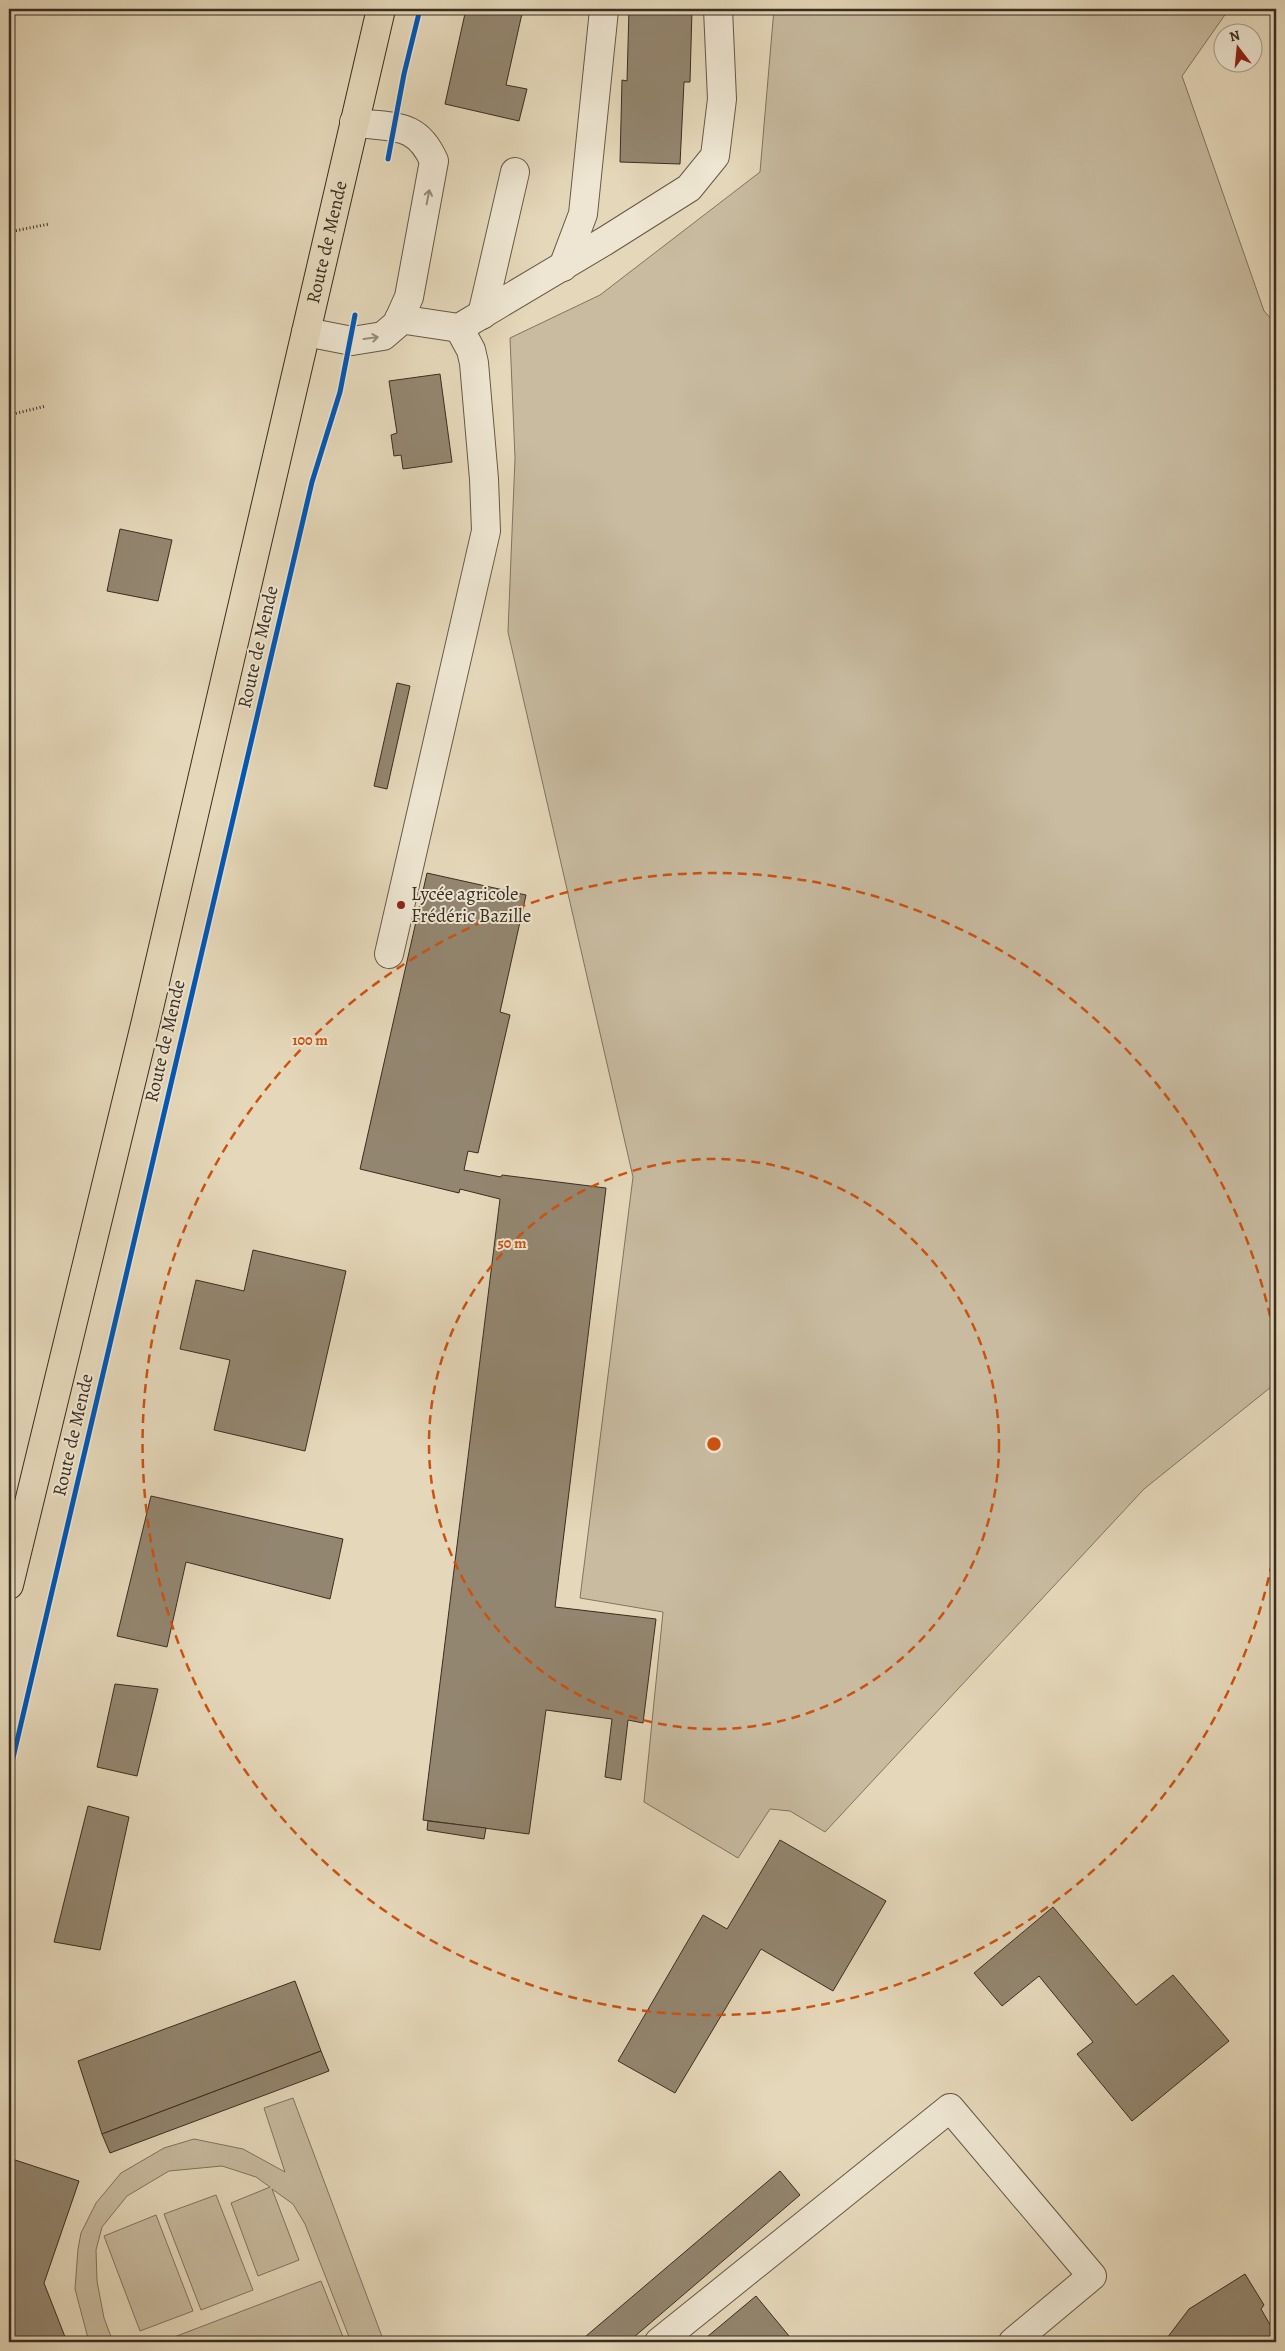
<svg xmlns="http://www.w3.org/2000/svg" width="1285" height="2351" font-family="Alegreya,serif">
<style>
.green{fill:#c8bba0;stroke:#817460}
.building{fill:#938670;stroke:#3a2d20}
.lines{fill:none;stroke-linecap:round;stroke-linejoin:round}
.minor-casing{stroke:#655846;stroke-width:30}
.major-casing{stroke:#3a2d20;stroke-width:30}
.path{stroke:#3a2d20;stroke-width:3;stroke-dasharray:1 2.5;stroke-linecap:butt}
.minor{stroke:#eee6d2;stroke-width:28}
.major{stroke:#e5d8ba;stroke-width:28}
.cycleway-casing{stroke:#eee6d2;stroke-width:8}
.cycleway{stroke:#0057b8;stroke-width:5}
.oneway{stroke:#948a79}
.ring{fill:none;stroke:#ce520f;stroke-width:2.5;stroke-dasharray:9 6}
.poi-dot{fill:#8f2418;stroke:#eee6d2;stroke-width:2}
.labels{text-anchor:middle;dominant-baseline:central;stroke-width:4;stroke-linejoin:round;paint-order:stroke}
.street-label{font-size:19px;fill:#3a2d20;stroke:#eee6d2}
.poi-label{font-size:19px;fill:#3a2d20;stroke:#eee6d2;text-anchor:start}
.centre{fill:#ce520f;stroke:#eee6d2;stroke-width:2.5}
.ring-label{font-size:15px;text-anchor:middle;font-weight:bold;fill:#ce520f;stroke:#eee6d2;stroke-width:4;stroke-linejoin:round;paint-order:stroke}
</style>
<rect width="100%" height="100%" fill="#e5d8ba"/>
<filter id="stains"><feTurbulence type="fractalNoise" baseFrequency=".004" numOctaves="4"/><feColorMatrix values="0 0 0 0 .2 0 0 0 0 .09 0 0 0 0 .02 0 0 0 .5 -.17"/></filter>
<radialGradient id="worn" r=".72"><stop offset=".6" stop-color="#630" stop-opacity="0"/><stop offset="1" stop-color="#630" stop-opacity=".3"/></radialGradient>
<g class="green">
<path d="M774,9H1229L1182,76L1264,311L1276,324V1383L1144,1489L825,1832L790,1811L770,1809L738,1858L644,1802L663,1612L580,1598L633,1177L508,632L515,458L510,338L600,295L760,172Z"/>
<path d="M293,2098L384,2342H351L305,2224L293,2204L272,2189L299,2260L258,2276L231,2203L270,2187L256,2177L222,2166L169,2171L127,2196L102,2227L96,2250L97,2281L104,2318L113,2342H89L75,2289L78,2249L81,2233L96,2203L121,2173L164,2148L194,2139L243,2149L285,2172L264,2108Z"/>
<path d="M216,2195L253,2290L201,2310L164,2214Z"/>
<path d="M156,2215L193,2311L140,2331L104,2236Z"/>
<path d="M321,2281L345,2342H161Z"/>
</g>
<g class="building">
<path d="M466,9H523L506,85L527,89L519,121L445,104Z"/>
<path d="M629,9H692L690,82H684L680,164L620,162L622,80L627,81Z"/>
<path d="M440,374L452,462L403,469L401,455L394,456L391,435L397,433L389,381Z"/>
<path d="M120,529L172,540L158,601L107,591Z"/>
<path d="M397,683L410,686L387,789L374,786Z"/>
<path d="M427,873L526,895L500,1012L510,1015L478,1153L468,1151L464,1170L501,1177L502,1175L606,1188L555,1607L656,1619L643,1723L628,1720L621,1780L605,1777L612,1719L546,1710L529,1834L423,1820L500,1199L460,1189L459,1193L360,1169Z"/>
<path d="M253,1250L346,1271L305,1451L214,1430L230,1360L180,1349L196,1280L244,1291Z"/>
<path d="M151,1496L343,1539L330,1599L186,1562L167,1647L117,1636Z"/>
<path d="M115,1684L158,1689L137,1776L97,1767Z"/>
<path d="M88,1806L129,1817L100,1950L54,1942Z"/>
<path d="M428,1821L486,1828L484,1839L427,1830Z"/>
<path d="M780,1840L886,1901L833,1991L761,1949L675,2093L618,2061L703,1915L727,1929Z"/>
<path d="M1053,1907L1136,2005L1173,1975L1229,2041L1132,2121L1077,2054L1093,2042L1039,1976L1002,2006L974,1973Z"/>
<path d="M295,1981L321,2051L102,2134L78,2061Z"/>
<path d="M321,2051L329,2071L110,2153L102,2134Z"/>
<path d="M9,2158L79,2181L44,2283L67,2342H9Z"/>
<path d="M780,2171L800,2195L634,2337L638,2342H579Z"/>
<path d="M1245,2274L1264,2305L1261,2309L1276,2335V2342H1164L1189,2309Z"/>
<path d="M756,2296L794,2342H701Z"/>
</g>
<g class="lines">
<defs>
<g id="minor">
<path d="M563,267L583,214L604,10"/>
<path d="M482,315L515,172"/>
<path d="M399,319L459,328L605,241L689,188L715,156L722,99L718,9"/>
<path d="M306,332L352,341L383,336L397,324L409,297L434,161C416,120 392,129 354,122"/>
<path d="M389,954L486,531L484,479L474,363L471,350L459,328"/>
<path d="M659,2342L950,2108L1092,2276L1013,2342"/>
</g>
<g id="major">
<path id="s1" d="M9,1585L146,1021L381,9"/>
</g>
</defs>
<use href="#minor" class="minor-casing"/>
<use href="#major" class="major-casing"/>
<g class="path">
<path d="M9,232L49,224"/>
<path d="M9,415L46,406"/>
</g>
<use href="#minor" class="minor"/>
<use href="#major" class="major"/>
<defs>
<g id="cycleway">
<path d="M388,159L404,74L420,9"/>
<path d="M9,1775L312,482L340,392L355,315"/>
</g>
</defs>
<use href="#cycleway" class="cycleway-casing"/>
<use href="#cycleway" class="cycleway"/>
</g>
<defs><path id="oneway-shaft" d="M-6 0H5M1.5-3L5.5 0L1.5 3" fill="none" stroke-width="1.6" stroke-linecap="round" stroke-linejoin="round" transform="scale(1.25)"/></defs>
<g class="oneway">
<use href="#oneway-shaft" transform="translate(428 197) rotate(-79)"/>
<use href="#oneway-shaft" transform="translate(371 338) rotate(-8)"/>
</g>
<g class="ring">
<circle cx="714" cy="1444" r="285"/>
<path d="M1275 1548A571 571 0 1 1 1275 1340"/>
</g>
<circle class="poi-dot" cx="401" cy="905" r="5"/>
<g class="labels">
<g class="street-label">
<text stroke="none"><textPath href="#s1" startOffset="1380">Route de Mende</textPath></text>
<text transform="translate(258 647) rotate(-77)">Route de Mende</text>
<text transform="translate(165 1041) rotate(-77)">Route de Mende</text>
<text transform="translate(73 1435) rotate(-77)">Route de Mende</text>
</g>
<g class="poi-label">
<text x="411" y="894">Lycée agricole<tspan x="411" dy="22">Frédéric Bazille</tspan></text>
</g>
</g>
<circle cx="714" cy="1444" r="8" class="centre"/>
<g class="ring-label">
<text x="310" y="1045">100 m</text>
<text x="512" y="1248">50 m</text>
</g>
<rect width="1285" height="2351" fill="none" stroke="#e5d8ba" stroke-width="30"/>
<rect x="10" y="10" width="1265" height="2331" fill="none" stroke="#3a2d20" stroke-width="2.5"/>
<rect x="15" y="15" width="1255" height="2321" fill="none" stroke="#3a2d20"/>
<g transform="translate(1238 48) rotate(344)"><circle r="24" fill="#eee6d2" stroke="#a69c8b"/>
<path d="M0-4L9 19L0 12L-9 19Z" fill="#8f2418"/>
<text y="-8" font-size="14" font-weight="bold" text-anchor="middle" fill="#3a2d20">N</text>
</g>
<rect width="100%" height="100%" filter="url(#stains)"/>
<rect width="100%" height="100%" fill="url(#worn)"/>
</svg>
